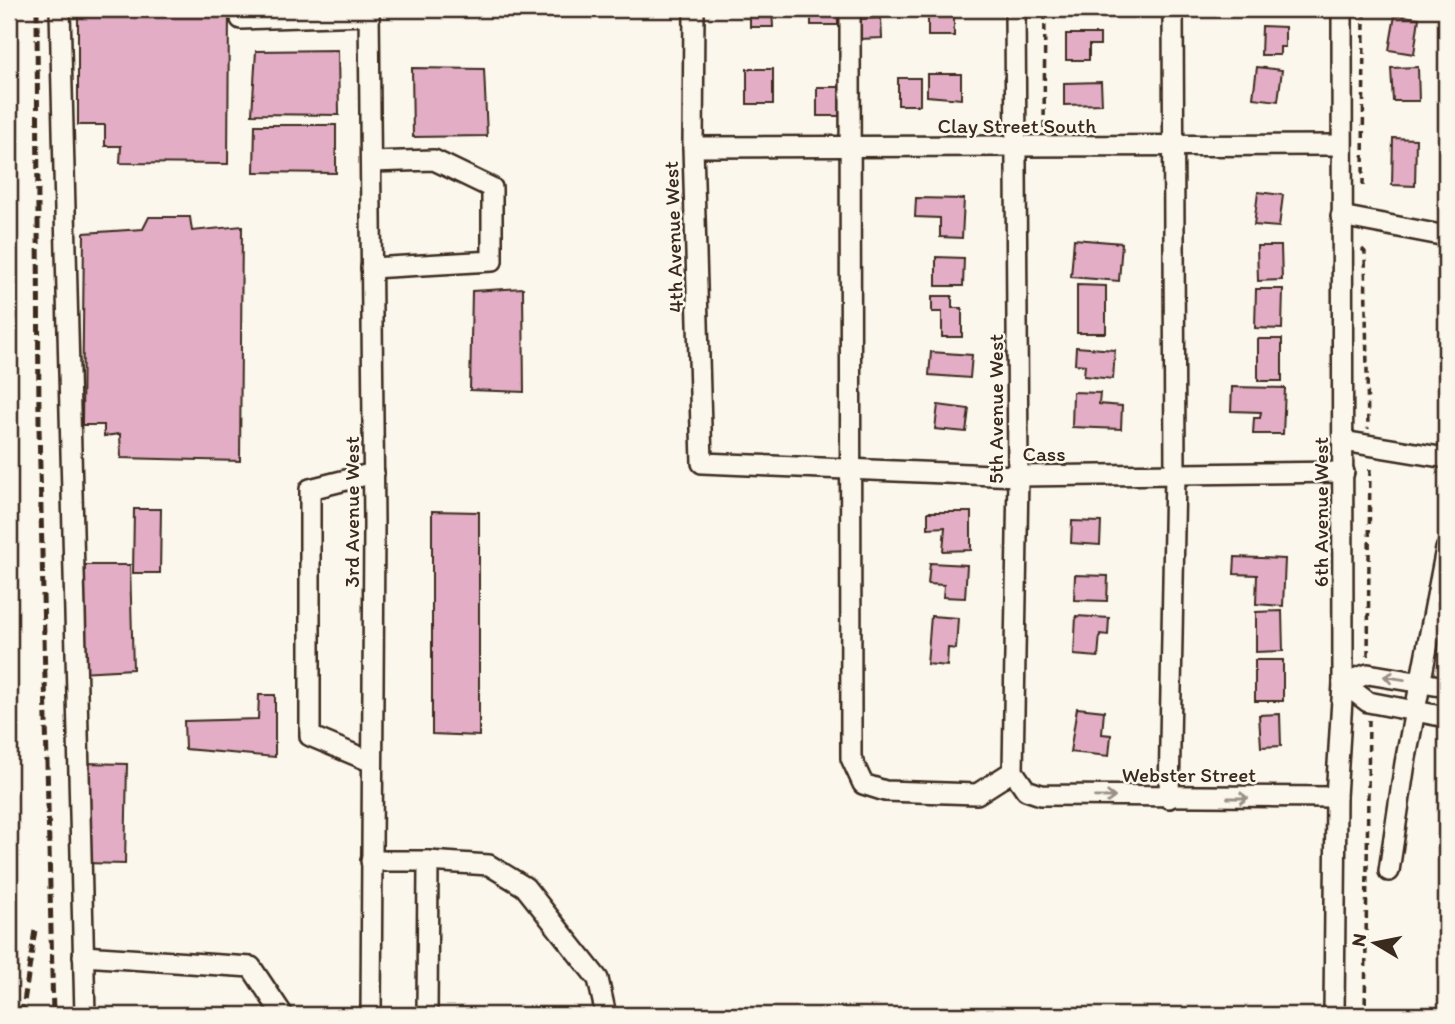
<svg xmlns="http://www.w3.org/2000/svg" width="1455" height="1024" font-family="Itim,sans-serif">
<style>
.building{fill:#e2adc5;stroke:#3b2a1e;stroke-width:2}
.lines{fill:none;stroke-linecap:round;stroke-linejoin:round}
.minor-casing{stroke:#3b2a1e;stroke-width:24}
.path{stroke:#3b2a1e;stroke-width:3.5;stroke-dasharray:7 5;stroke-linecap:butt}
.minor{stroke:#fbf7ec;stroke-width:19}
.rail{stroke:#3b2a1e;stroke-width:5;stroke-dasharray:10 5;stroke-linecap:butt}
.oneway{stroke:#9b9085}
.labels{text-anchor:middle;dominant-baseline:central;stroke-width:5;stroke-linejoin:round;paint-order:stroke}
.street-label{font-size:21px;fill:#3b2a1e;stroke:#fbf7ec}
</style>
<rect width="100%" height="100%" fill="#fbf7ec"/>
<filter id="ink" filterUnits="userSpaceOnUse"><feTurbulence type="fractalNoise" baseFrequency=".0143" numOctaves="2"/><feDisplacementMap in="SourceGraphic" scale="14" xChannelSelector="R" yChannelSelector="G"/><feConvolveMatrix kernelMatrix="1 2 1 2 8 2 1 2 1" color-interpolation-filters="sRGB"/></filter>
<g filter="url(#ink)">
<g class="building">
<path d="M78,9H229L228,164L120,163L121,146H105V125H78Z"/>
<path d="M745,9H772L773,27H750V15H745Z"/>
<rect x="811" y="9" width="27" height="16"/>
<path d="M914,9H954V36H928V14H914Z"/>
<path d="M1395,15L1419,18L1414,54L1389,50Z"/>
<path d="M881,18L882,38L860,39L859,19Z"/>
<path d="M1262,26L1285,27V47H1280V55H1261Z"/>
<path d="M1066,34H1100V45H1089V60H1066Z"/>
<path d="M338,50L339,115L252,114L256,51Z"/>
<path d="M1257,67L1282,70L1278,101L1253,98Z"/>
<path d="M1418,67L1419,101H1393L1391,68Z"/>
<path d="M412,68L484,69L487,136L413,137Z"/>
<rect x="747" y="69" width="26" height="35"/>
<path d="M927,74H961V99L927,96Z"/>
<rect x="898" y="78" width="22" height="27"/>
<path d="M1101,82L1102,104L1064,105V83Z"/>
<rect x="817" y="87" width="22" height="29"/>
<path d="M255,125H336V173L254,172Z"/>
<path d="M1393,138L1416,139L1415,186L1392,185Z"/>
<path d="M1258,192L1283,195L1279,227L1254,225Z"/>
<path d="M916,198L964,199L962,238L940,237V218L915,217Z"/>
<path d="M149,217H190L192,231L242,226L240,461L121,458L120,434L104,436V425H82L84,233L143,229Z"/>
<path d="M1074,239L1122,243L1119,281L1071,277Z"/>
<path d="M1257,246H1281L1282,280L1258,281Z"/>
<path d="M936,257L964,258L963,286H936Z"/>
<path d="M1077,285L1106,286V333H1077Z"/>
<path d="M523,288L524,392L470,390L472,291Z"/>
<path d="M1256,289H1283L1282,329L1255,328Z"/>
<path d="M932,296H952V308H962V337H942V312H932Z"/>
<rect x="1258" y="339" width="24" height="42"/>
<path d="M1076,347L1115,350L1113,379L1084,376L1085,365L1075,364Z"/>
<path d="M931,352L972,355L970,378L929,375Z"/>
<path d="M1232,387L1285,388L1283,434H1253L1254,418H1260L1261,412L1231,411Z"/>
<path d="M1073,392L1100,393L1099,404L1122,406L1121,429L1072,427Z"/>
<path d="M938,405L969,409L966,432L935,429Z"/>
<path d="M134,509H161L160,573H133Z"/>
<path d="M432,511L479,512V736L432,734Z"/>
<path d="M928,512H971V550L943,551L945,527L928,528Z"/>
<path d="M1072,521L1101,522L1100,545L1071,543Z"/>
<path d="M1235,557L1285,559L1283,606L1256,604L1257,575L1234,574Z"/>
<path d="M930,563L967,565L965,598L943,597L944,585L928,584Z"/>
<path d="M82,565H130L133,669L80,672Z"/>
<path d="M1075,575L1108,576L1107,601L1074,600Z"/>
<path d="M1282,611L1283,651L1256,652V612Z"/>
<path d="M931,616L958,618L956,649L948,648L947,666L927,664Z"/>
<path d="M1076,616L1109,618L1108,635L1100,634L1098,657L1074,655Z"/>
<rect x="1255" y="660" width="28" height="41"/>
<path d="M259,695H275V757L185,749L184,721L258,719Z"/>
<path d="M1077,708L1104,711L1102,734L1111,735L1109,756L1070,752Z"/>
<path d="M1280,714L1281,746L1261,747L1259,715Z"/>
<path d="M83,763L127,764L125,864L83,863Z"/>
<path d="M230,1008V1015H115V1013Z"/>
</g>
<g class="lines">
<defs>
<g id="minor">
<path d="M60,9L85,1015"/>
<path d="M241,9V19L369,15"/>
<path d="M369,9L374,524L371,1015"/>
<path d="M694,9L693,147L702,463L1018,476L1344,472"/>
<path d="M850,9L851,758L863,784L885,791L977,794L1013,771"/>
<path d="M1015,9L1018,476L1013,771L1026,790L1041,795L1336,797"/>
<path d="M693,147L1340,145"/>
<path d="M371,162L434,160L492,188V261L371,268"/>
<path d="M1341,216L1446,236"/>
<path d="M1343,441L1446,458"/>
<path d="M1343,683L1368,702L1446,717"/>
<path d="M1343,683L1368,674L1446,687"/>
<path d="M372,762L310,736V489L374,473"/>
<path d="M1169,798L1175,474L1173,9"/>
<path d="M371,861H428L427,1015"/>
<path d="M428,861L489,865L525,887L598,979L606,1015"/>
<path d="M1389,871L1405,763L1446,549"/>
<path d="M83,956L251,967L283,1015"/>
<path d="M1334,1015L1336,797L1343,683L1342,9"/>
</g>
</defs>
<use href="#minor" class="minor-casing"/>
<g class="path">
<path d="M1044,128L1045,9"/>
<path d="M1363,186L1364,11"/>
<path d="M1362,249L1365,252L1368,429"/>
<path d="M1368,656L1370,464"/>
<path d="M1365,1015L1369,720"/>
</g>
<use href="#minor" class="minor"/>
<g class="rail">
<path d="M37,9L39,426L53,1015"/>
<path d="M22,1015L35,930"/>
</g>
</g>
<defs><path id="oneway-shaft" d="M-6 0H5M1.5-3L5.5 0L1.5 3" fill="none" stroke-width="1.6" stroke-linecap="round" stroke-linejoin="round" transform="scale(1.75)"/></defs>
<g class="oneway">
<use href="#oneway-shaft" transform="translate(1394 678) rotate(-171)"/>
<use href="#oneway-shaft" transform="translate(1105 797) rotate(1)"/>
<use href="#oneway-shaft" transform="translate(1238 798)"/>
</g>
</g>
<g class="labels">
<g class="street-label">
<text x="1017" y="125">Clay Street South</text>
<text transform="translate(673 237) rotate(-92)">4th Avenue West</text>
<text transform="translate(995 409) rotate(-90)">5th Avenue West</text>
<text x="1044" y="453">Cass</text>
<text transform="translate(351 512) rotate(-90)">3rd Avenue West</text>
<text transform="translate(1320 512) rotate(-90)">6th Avenue West</text>
<text x="1189" y="774">Webster Street</text>
</g>
</g>
<rect width="1455" height="1024" fill="none" stroke="#fbf7ec" stroke-width="35"/>
<rect x="18" y="18" width="1420" height="989" fill="none" stroke="#3b2a1e" stroke-width="2.5" filter="url(#ink)"/>
<g transform="translate(1375 943) rotate(280)" stroke="#fbf7ec" stroke-width="5" paint-order="stroke">
<path d="M0-5L12 26L0 18L-12 26Z" fill="#3b2a1e"/>
<text y="-10" font-size="19" font-weight="bold" text-anchor="middle" fill="#3b2a1e">N</text>
</g>
</svg>
